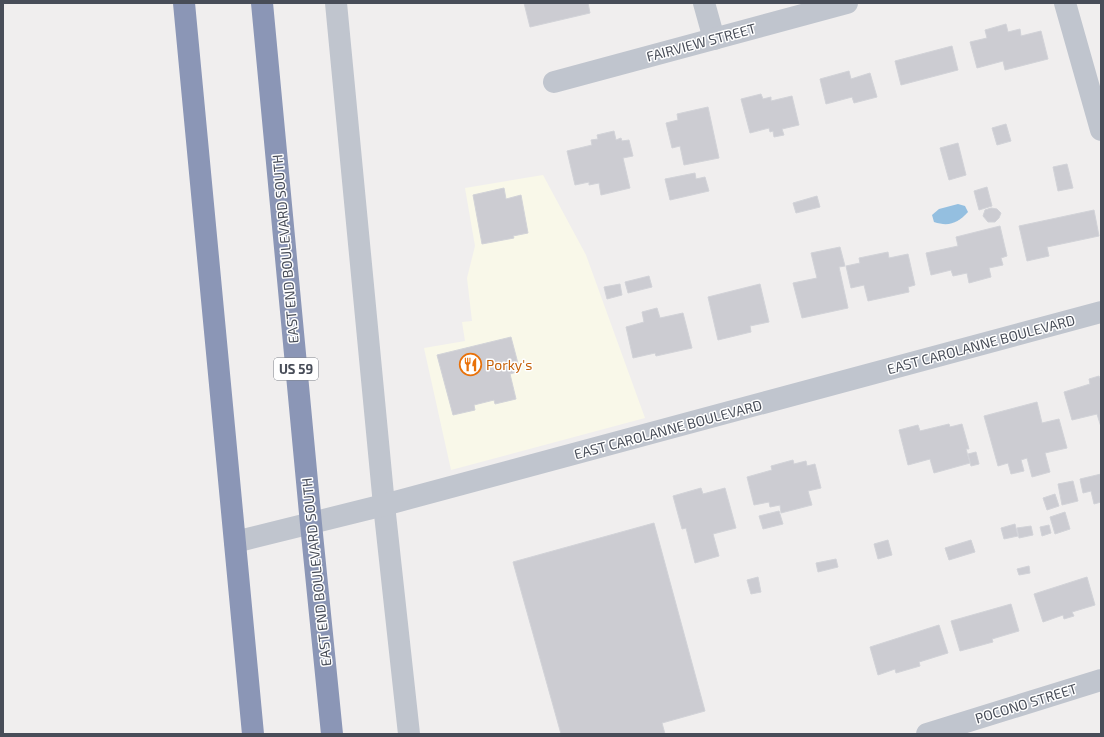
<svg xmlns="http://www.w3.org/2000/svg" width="1104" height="737" font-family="'Exo 2',sans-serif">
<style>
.commercial{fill:#f9f8e9}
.water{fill:#94bfe0}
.building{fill:#ccccd2;stroke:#d2d3d8}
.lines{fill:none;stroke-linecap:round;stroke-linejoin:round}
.minor{stroke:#c0c5ce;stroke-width:22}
.highway{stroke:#8b96b6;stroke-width:22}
.labels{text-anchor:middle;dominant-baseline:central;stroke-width:3;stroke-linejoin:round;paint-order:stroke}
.shield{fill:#fff;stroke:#7f828a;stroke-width:1}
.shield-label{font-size:13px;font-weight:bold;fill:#484d58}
.street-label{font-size:14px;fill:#484d58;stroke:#fff}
.food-label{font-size:14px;fill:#c56008;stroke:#fff;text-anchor:start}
</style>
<rect width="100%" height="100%" fill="#f0eeee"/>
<path class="commercial" d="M543,175L586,255L645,418L451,470L424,348L465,341L462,322L472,321L467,278L475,246L465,188Z"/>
<path class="water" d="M958,204L965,206L968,212C958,223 949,227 934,222L932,215L939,209Z"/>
<g class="building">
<path d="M524,3H588L590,13L530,27Z"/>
<path d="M1006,24L1008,32L1020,29L1021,36L1041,31L1048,59L1005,70L1003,61L977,68L970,42L987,38L985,30Z"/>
<path d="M952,46L958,70L901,85L895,61Z"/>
<path d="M849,71L851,79L870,73L877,97L854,103L852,97L826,104L820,79Z"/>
<path d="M761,94L763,99L771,97V101L792,96L799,125L782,129L784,135L774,137L773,131L770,132L769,128L750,133L741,99Z"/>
<path d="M708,107L719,158L684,165L680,146L672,148L666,123L678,120L677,114Z"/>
<path d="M1006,124L1011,141L997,145L992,128Z"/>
<path d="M614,131L616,140L621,138L622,141L629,140L633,156L623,158L630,188L601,195L599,183L589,185V182L575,185L567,151L592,145L591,140L598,139L597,135Z"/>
<path d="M958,143L966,175L949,180L940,148Z"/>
<path d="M1067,164L1073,188L1058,191L1053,167Z"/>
<path d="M695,173L696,179L705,177L709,191L670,200L665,179Z"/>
<path d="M987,187L992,206L979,210L974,191Z"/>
<path d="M504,188L506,199L521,195L528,233L513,236L514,238L482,244L473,195Z"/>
<path d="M817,196L820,207L796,213L793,203Z"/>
<path d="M991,208L997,209L1001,213L999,218L995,222H988L983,216L985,210Z"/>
<path d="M1094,210L1099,236L1047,247L1049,256L1027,261L1019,226Z"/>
<path d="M1000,226L1007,256L1001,258L1003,265L989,268L991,277L969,283L967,273L953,276L951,270L931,275L926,253L958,246L956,237Z"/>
<path d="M840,247L845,266L839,267L848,308L802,318L793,283L817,278L811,253Z"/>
<path d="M888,252L889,258L908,254L915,285L908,287L909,292L868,301L864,285L851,288L846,266L860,263L859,258Z"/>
<path d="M649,276L652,287L628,293L625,282Z"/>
<path d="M620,284L622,295L607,299L604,287Z"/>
<path d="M760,284L769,322L750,326L751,332L718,340L708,297Z"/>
<path d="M657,308L660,318L683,313L692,348L656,356L655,353L633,358L626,327L644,322L642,312Z"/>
<path d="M511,337L520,371L510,374L516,399L495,404L494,400L474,405L475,410L453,415L437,355Z"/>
<path d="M1099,376L1101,380V427L1097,414L1072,420L1064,392L1090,384L1089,379Z"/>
<path d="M1037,402L1042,423L1059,419L1067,448L1045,453L1050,472L1032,477L1027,458L1021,460L1024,471L1011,474L1008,463L998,466L984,416Z"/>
<path d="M949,424L950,427L962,424L969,449H966L970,463L934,473L930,459L908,465L899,430L918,425L920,431Z"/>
<path d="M976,452L979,464L971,466L968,454Z"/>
<path d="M793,460L794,464L806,461L807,466L815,464L821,488L808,491L812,505L781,513L780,505L770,507L769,502L754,505L747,477L772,470L771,466Z"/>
<path d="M1101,474V502L1094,504L1091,491L1083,493L1080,479Z"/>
<path d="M1073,481L1078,501L1062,505L1058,484Z"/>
<path d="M701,488L703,494L725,488L736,528L713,534L719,556L695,563L686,528L682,529L673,496Z"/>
<path d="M1055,494L1059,506L1047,510L1043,498Z"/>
<path d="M779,511L783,524L763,529L759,516Z"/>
<path d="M1065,512L1070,529L1055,534L1050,517Z"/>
<path d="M654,523L705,711L662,723L665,734H561L513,562Z"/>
<path d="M1015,524L1018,536L1004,539L1001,528Z"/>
<path d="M1049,525L1051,533L1042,536L1040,527Z"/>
<path d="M1031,526L1033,535L1019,538L1017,528Z"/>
<path d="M888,540L892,555L878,559L874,544Z"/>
<path d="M971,540L975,552L949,560L945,548Z"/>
<path d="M836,559L838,567L818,572L816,563Z"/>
<path d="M1029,566L1030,573L1019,575L1017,569Z"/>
<path d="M758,577L761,592L751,594L747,580Z"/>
<path d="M1087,577L1095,605L1072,612L1074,616L1064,619L1063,615L1043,622L1034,594Z"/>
<path d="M1011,604L1019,631L992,639L993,642L960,651L951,621Z"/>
<path d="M939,625L948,653L919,662L920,666L896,673L895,669L878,675L870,647Z"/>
</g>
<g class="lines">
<g class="minor">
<path d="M336,3L384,505L409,734"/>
<path d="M704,3L714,39"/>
<path d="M1065,3L1101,130"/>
<path d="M554,82L847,3"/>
<path d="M235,542L384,505L1101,312"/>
<path d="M927,734L1101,680"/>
</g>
<g class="highway">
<path d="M184,3L253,734"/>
<path d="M262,3L311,524L332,734"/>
</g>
</g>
<defs>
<symbol id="restaurant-ring" viewBox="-11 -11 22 22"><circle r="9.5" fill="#fff" stroke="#e8710a" stroke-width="1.5"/><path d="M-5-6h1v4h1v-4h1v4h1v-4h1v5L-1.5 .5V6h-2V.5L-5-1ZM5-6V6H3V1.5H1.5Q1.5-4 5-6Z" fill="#e8710a"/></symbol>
</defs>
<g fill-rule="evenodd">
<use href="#restaurant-ring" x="458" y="352" width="25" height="25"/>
</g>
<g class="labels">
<rect class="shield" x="274" y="358" width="44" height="22" rx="3"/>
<g class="shield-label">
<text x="296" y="369">US 59</text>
</g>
<g class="street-label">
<text transform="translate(701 42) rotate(-15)">FAIRVIEW STREET</text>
<text transform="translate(285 249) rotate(-95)">EAST END BOULEVARD SOUTH</text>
<text transform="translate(981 344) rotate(-15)">EAST CAROLANNE BOULEVARD</text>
<text transform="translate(668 429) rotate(-15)">EAST CAROLANNE BOULEVARD</text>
<text transform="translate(316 572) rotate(-96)">EAST END BOULEVARD SOUTH</text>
<text transform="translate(1026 703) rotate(-17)">POCONO STREET</text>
</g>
<g class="food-label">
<text x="486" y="364">Porky's</text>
</g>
</g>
<rect width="1104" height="737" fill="none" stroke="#484d58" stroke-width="8"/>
</svg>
